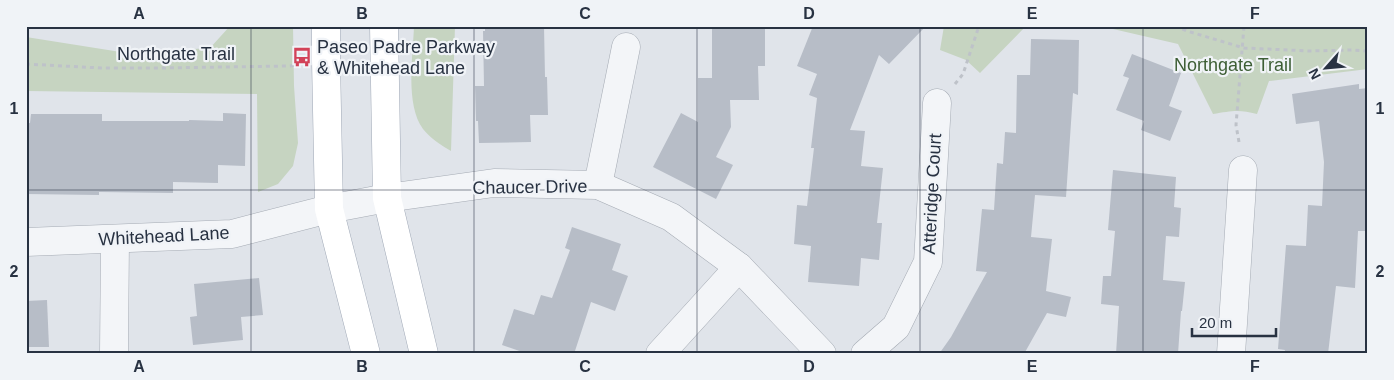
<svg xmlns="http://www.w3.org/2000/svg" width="1394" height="380" font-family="Arial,sans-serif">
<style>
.green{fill:#c6d4c1}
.building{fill:#b7bdc7}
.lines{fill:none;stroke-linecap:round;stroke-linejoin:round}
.minor-casing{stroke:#a5abb4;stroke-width:29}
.major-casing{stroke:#9fa8b6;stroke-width:29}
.path{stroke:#bec2c9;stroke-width:3;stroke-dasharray:4 4;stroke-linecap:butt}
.minor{stroke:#f3f5f8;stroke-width:28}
.major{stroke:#fff;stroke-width:28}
.grid{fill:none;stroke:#283242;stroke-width:1;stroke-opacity:0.55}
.labels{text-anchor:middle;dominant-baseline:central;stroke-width:4.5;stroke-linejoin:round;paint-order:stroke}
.poi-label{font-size:18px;fill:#283242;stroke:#f0f3f7;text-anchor:start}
.street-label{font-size:18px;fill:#283242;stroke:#f0f3f7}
.park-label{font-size:18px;fill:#3d5e35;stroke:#f0f3f7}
.neatline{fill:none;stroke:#283242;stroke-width:2}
.grid-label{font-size:16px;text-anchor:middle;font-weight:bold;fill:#283242}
</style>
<rect width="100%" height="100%" fill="#e0e4ea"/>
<g class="green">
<path d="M230,26H293L294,86L298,143L293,166L278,184L258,192L257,94L26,91V37L127,53L210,48Z"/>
<path d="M414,26H455L451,151C441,145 431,139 423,129C405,104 413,56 414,26Z"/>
<path d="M944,26H1026L980,73L966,60L940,50Z"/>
<path d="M1100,26H1368V69L1269,81L1257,114C1239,109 1231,111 1213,114L1178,44Z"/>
</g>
<g class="building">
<path d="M485,26H544L545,77H547L548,115H530L531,142L479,143L478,121H476L475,86H484L483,31H485Z"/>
<path d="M712,26H765V66H758L759,100H730L731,127L716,157L733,165L716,199L653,167L681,113L698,122V78H712Z"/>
<path d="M813,26H926L889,64L879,55L850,130L865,131L861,166L883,168L877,223H882L879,260L861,258L859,286L808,282L811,246L794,244L797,205L807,206L814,148H811L817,98L809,95L817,74L797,66Z"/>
<path d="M1031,39L1079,40L1078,95L1073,93L1066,197L1035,195L1031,237L1052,239L1046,291L1071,297L1066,317L1047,313L1024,354H939L951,337L987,272L976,271L982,209L994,210L997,163L1003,164L1005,132L1016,133L1017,75H1030Z"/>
<path d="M1132,54L1181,73L1169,106L1182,111L1170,141L1141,130L1144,121L1116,110L1129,78L1123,76Z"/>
<path d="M1359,84V89L1368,88V212L1367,231H1358L1355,288L1336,286L1328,354H1284L1285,350L1278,349L1286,245L1306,246L1308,205L1322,206L1324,162L1319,121L1296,124L1292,94Z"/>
<path d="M223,113L246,114L245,166L218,165V183L173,182V193L99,192V195L26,194V123H30L31,114H102V121H189V120L223,121Z"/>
<path d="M1113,170L1176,177L1174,207L1181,208L1179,237L1166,236L1163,280L1185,282L1182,311H1181L1178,354H1116L1119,306L1101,304L1103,276H1111L1115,231L1108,230Z"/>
<path d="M572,227L621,244L612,270L628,276L615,311L591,302L574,354H528L502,345L514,309L534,315L541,295L552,298L570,250L565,248Z"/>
<path d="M259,278L263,315L241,317L243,340L193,345L190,317L197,316L194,284Z"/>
<path d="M47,300L49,347H26V301Z"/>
</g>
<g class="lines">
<defs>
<g id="minor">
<path d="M598,185L626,47"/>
<path d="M26,242L232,234L329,209L387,198L494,183L598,185L671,217L739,267L822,354"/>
<path d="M114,353L115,239"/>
<path d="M660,354L739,267"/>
<path d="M865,354L896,327L928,262L937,103"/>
<path d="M1231,354L1243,170"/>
</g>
<g id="major">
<path d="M326,26V61L329,209L366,354"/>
<path d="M384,26L387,198L424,354"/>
</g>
</defs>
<use href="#minor" class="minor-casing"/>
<use href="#major" class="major-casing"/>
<g class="path">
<path d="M1175,26L1187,31L1244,48L1310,51L1352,50L1368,51"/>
<path d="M26,64L101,68H158L290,66L298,65"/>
<path d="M955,84L963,74L979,26"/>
<path d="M1239,142L1236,125L1244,26"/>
</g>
<use href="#minor" class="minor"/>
<use href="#major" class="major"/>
</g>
<path class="grid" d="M251,26V354M474,26V354M697,26V354M920,26V354M1143,26V354M26,190H1368"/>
<defs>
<symbol id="bus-bare" viewBox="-9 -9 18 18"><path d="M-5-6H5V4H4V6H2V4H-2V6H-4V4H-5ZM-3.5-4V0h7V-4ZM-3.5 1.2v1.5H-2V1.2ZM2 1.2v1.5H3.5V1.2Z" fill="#d24258" stroke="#f0f3f7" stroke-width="2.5" paint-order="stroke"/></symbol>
</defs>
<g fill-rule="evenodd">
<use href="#bus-bare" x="288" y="43" width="28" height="28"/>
</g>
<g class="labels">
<g class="poi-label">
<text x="317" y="47">Paseo Padre Parkway<tspan x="317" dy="21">&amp; Whitehead Lane</tspan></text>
</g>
<g class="street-label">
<text x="176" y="54">Northgate Trail</text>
<text transform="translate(530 187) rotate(-1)">Chaucer Drive</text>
<text transform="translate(932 194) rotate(-87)">Atteridge Court</text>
<text transform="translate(164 236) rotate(-3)">Whitehead Lane</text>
</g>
<g class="park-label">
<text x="1233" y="65">Northgate Trail</text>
</g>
</g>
<rect width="1394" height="380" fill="none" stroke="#f0f3f7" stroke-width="55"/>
<g transform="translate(1326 68) rotate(243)" stroke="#f0f3f7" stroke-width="4" paint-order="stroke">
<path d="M0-4L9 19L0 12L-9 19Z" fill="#283242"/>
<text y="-8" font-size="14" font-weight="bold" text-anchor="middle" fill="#283242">N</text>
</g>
<path d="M1192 328v8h84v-8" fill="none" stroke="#283242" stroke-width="2.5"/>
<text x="1199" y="328" font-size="15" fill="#283242" stroke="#f0f3f7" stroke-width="4" paint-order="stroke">20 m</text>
<rect x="28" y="28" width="1338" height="324" class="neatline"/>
<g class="grid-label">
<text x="139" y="19">A</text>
<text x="362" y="19">B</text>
<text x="585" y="19">C</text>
<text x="809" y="19">D</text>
<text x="1032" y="19">E</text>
<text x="1255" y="19">F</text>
<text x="14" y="114">1</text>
<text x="1380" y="114">1</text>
<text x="14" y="277">2</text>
<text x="1380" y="277">2</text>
<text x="139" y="372">A</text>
<text x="362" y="372">B</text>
<text x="585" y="372">C</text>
<text x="809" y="372">D</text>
<text x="1032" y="372">E</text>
<text x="1255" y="372">F</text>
</g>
</svg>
